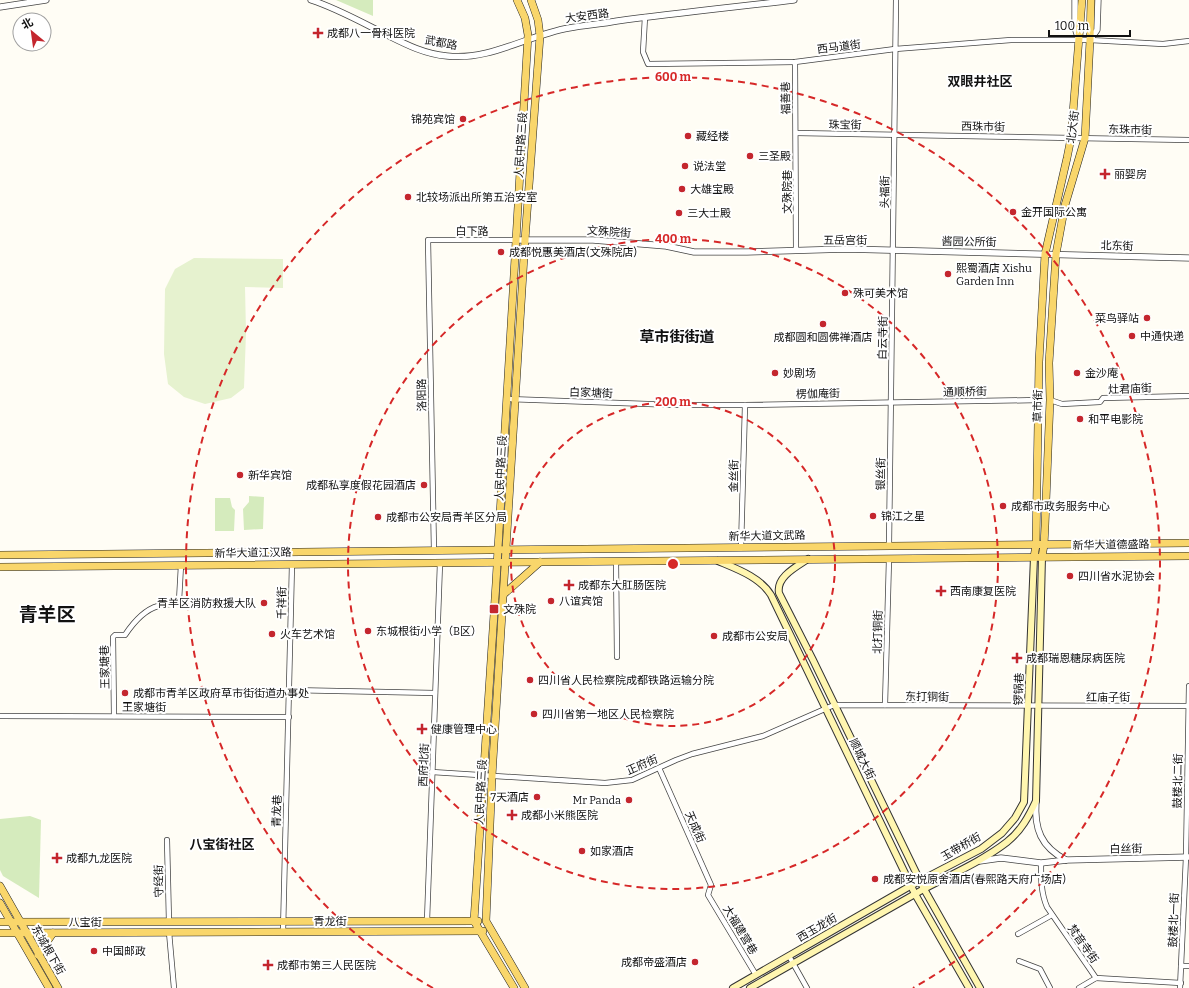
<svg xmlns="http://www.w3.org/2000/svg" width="1189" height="988" font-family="Bitter,'Noto Sans SC',serif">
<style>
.green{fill:#d5ebbd}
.pitch{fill:#e6f2cf}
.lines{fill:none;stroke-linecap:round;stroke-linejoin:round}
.minor-casing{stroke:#444;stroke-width:6}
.tertiary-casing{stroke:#444;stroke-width:7}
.secondary-casing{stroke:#333;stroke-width:8}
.primary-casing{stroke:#222;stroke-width:8}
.minor{stroke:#fff;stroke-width:4.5}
.tertiary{stroke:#fff;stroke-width:5.5}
.secondary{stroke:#fff6b0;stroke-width:6}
.primary{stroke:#f9d66b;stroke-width:7}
.ring{fill:none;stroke:#d62828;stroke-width:2;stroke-dasharray:7 5}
.poi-dot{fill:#c4262e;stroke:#fff;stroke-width:1.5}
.labels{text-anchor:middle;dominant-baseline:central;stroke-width:4;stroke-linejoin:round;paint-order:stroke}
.street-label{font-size:11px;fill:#111;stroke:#fff}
.poi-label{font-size:11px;fill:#111;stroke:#fff;text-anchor:start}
.quarter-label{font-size:13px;font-weight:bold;fill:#111;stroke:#fff}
.district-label{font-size:15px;font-weight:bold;fill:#111;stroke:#fff}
.town-label{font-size:19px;font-weight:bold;fill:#111;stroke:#fff}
.centre{fill:#d62828;stroke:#fff;stroke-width:2}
.ring-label{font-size:12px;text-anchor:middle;font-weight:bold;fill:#d62828;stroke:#fff;stroke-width:4;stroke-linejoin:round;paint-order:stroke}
</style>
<rect width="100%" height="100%" fill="#fffdf5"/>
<g class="green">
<path d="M336,0H373V16Z"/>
<path d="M249,496L264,497L263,529L244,530L243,509L249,502Z"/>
<path d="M215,498H230L232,507L235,510L234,531H215Z"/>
<path d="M30,816L41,820L39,898L3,876L0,870V819Z"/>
</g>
<path class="pitch" d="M194,258L283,259V288L245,287L246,333L244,388L231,398L205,404L184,397L168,384L164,354L165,289L175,269Z"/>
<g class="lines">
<defs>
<g id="minor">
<path d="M645,17L643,52L648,64L795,62L895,49L1011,40H1090L1163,44L1189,41"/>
<path d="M795,62L796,250"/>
<path d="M796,133L1189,140"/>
<path d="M506,399L676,405H745L1039,400"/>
<path d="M1050,400L1062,404L1100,402L1103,398L1189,396"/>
<path d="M889,546L896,0"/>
<path d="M741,548L745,405"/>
<path d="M434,551L428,240H516"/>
<path d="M616,561L617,657"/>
<path d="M289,690L435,693"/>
<path d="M885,705L889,559"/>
<path d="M0,716L289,717"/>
<path d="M114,716L113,637L115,635H125C133,623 144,610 158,606C165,604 173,605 179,601L181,565"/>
<path d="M659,768L711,885L708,895L756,975"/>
<path d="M432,772L605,783L632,780L676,760L692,754L763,736L834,705L1189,706"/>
<path d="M167,840L169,922"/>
<path d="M1041,863C1041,879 1041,893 1047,907L1096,978L1181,983"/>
<path d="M427,921L440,563"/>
<path d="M169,932L174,988"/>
<path d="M283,932L292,564"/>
<path d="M1018,934L1052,915"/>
<path d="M789,956L807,988"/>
<path d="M1019,961L1040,969L1050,988"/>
<path d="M1181,966H1189"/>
<path d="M1079,988L1096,978"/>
<path d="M1180,988L1186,857L1189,686"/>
</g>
<g id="tertiary">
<path d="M311,0C336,8 361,22 385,34C405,44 424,54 447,56C490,61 528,35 569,28C585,25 601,24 617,21C676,13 735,7 794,0"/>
<path d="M1075,0V28L1078,37"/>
<path d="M0,7L46,0"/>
<path d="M1090,40L1097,30L1098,0"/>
<path d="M516,240H593L666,246L694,252H747L846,249L1189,258"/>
<path d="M1036,801C1034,829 1041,847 1066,860"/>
<path d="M980,861L1001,858L1041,863L1067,860L1189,857"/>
</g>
<g id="secondary">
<path d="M808,559C796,567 776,577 779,593L813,660L924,889L980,988"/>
<path d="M718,561C737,569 760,577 771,595L915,894L969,988"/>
<path d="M733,988L912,885L981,849L1002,833L1015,818L1024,802L1034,557"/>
<path d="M750,988C807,955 865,923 922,890C950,875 981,862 1007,842C1021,831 1029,816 1036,801L1042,557"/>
</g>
<g id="primary">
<path d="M0,555L1189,543"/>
<path d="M1034,557L1036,545L1039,362L1045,254L1067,158L1071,138L1082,0"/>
<path d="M1042,557L1044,545L1045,526L1050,400L1049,363L1056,254L1065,205L1085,138L1090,40L1091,0"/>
<path d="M0,567L1189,556"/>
<path d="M504,594L540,562"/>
<path d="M0,886L58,988"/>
<path d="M0,903L49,988"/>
<path d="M0,922L478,921"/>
<path d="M0,933L483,931"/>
<path d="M38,955L53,933"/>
<path d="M514,988L474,921L496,583L528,35L525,18L517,0"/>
<path d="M525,988L486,921L492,776L525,240L540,36L538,20L531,0"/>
</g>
</defs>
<use href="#minor" class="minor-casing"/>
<use href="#tertiary" class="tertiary-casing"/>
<use href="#secondary" class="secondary-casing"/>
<use href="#primary" class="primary-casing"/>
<use href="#minor" class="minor"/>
<use href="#tertiary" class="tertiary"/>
<use href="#secondary" class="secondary"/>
<use href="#primary" class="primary"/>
</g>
<g class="ring">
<circle cx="673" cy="564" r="162"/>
<circle cx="673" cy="564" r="325"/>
<path d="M433 988A487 487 0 1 1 913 988"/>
</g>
<g class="poi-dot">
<path d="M316 27h4v4h4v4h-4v4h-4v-4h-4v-4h4z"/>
<circle cx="463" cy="119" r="4"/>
<circle cx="688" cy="136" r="4"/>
<circle cx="750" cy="156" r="4"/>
<circle cx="685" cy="166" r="4"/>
<path d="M1103 168h4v4h4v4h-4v4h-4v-4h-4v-4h4z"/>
<circle cx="682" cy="189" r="4"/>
<circle cx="408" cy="197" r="4"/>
<circle cx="1013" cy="212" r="4"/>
<circle cx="679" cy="213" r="4"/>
<circle cx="501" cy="252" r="4"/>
<circle cx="948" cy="274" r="4"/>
<circle cx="845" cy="293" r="4"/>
<circle cx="1147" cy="318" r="4"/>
<circle cx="823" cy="324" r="4"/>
<circle cx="1132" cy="336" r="4"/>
<circle cx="775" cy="373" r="4"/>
<circle cx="1077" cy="373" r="4"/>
<circle cx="1080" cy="419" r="4"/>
<circle cx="240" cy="475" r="4"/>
<circle cx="424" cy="485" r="4"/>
<circle cx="1003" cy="506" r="4"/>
<circle cx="873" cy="516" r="4"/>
<circle cx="378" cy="517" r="4"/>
<circle cx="1070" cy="576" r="4"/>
<path d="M567 579h4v4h4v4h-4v4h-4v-4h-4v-4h4z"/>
<path d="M939 585h4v4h4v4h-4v4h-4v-4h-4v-4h4z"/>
<circle cx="551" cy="601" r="4"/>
<circle cx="264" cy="603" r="4"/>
<rect x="489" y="604" width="10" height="10" rx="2"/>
<circle cx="368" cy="631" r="4"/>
<circle cx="272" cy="634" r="4"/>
<circle cx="714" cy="636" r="4"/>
<path d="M1015 652h4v4h4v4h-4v4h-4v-4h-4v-4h4z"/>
<circle cx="530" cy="680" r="4"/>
<circle cx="125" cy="693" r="4"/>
<circle cx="534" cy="714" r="4"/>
<path d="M420 723h4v4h4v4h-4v4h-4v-4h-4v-4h4z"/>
<circle cx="537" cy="797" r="4"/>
<circle cx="629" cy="800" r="4"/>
<path d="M510 809h4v4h4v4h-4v4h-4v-4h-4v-4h4z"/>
<circle cx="582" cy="851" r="4"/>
<path d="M55 852h4v4h4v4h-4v4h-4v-4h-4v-4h4z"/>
<circle cx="875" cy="879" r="4"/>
<circle cx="94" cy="951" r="4"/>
<circle cx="695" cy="962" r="4"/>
<path d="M266 959h4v4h4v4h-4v4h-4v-4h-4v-4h4z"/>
</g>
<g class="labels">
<g class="street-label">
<text transform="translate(587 16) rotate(-8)">大安西路</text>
<text transform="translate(441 43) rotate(10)">武都路</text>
<text transform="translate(839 47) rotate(-7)">西马道街</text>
<text transform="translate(786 98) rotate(-91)">福善巷</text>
<text transform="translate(845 125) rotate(1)">珠宝街</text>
<text transform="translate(983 127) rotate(1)">西珠市街</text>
<text transform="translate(1073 127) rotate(-83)">北大街</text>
<text transform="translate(1130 130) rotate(1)">东珠市街</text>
<text transform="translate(521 145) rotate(-86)">人民中路三段</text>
<text transform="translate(787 192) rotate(-90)">文殊院巷</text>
<text transform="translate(885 192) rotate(-89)">头福街</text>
<text x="472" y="231">白下路</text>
<text transform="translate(609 232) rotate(4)">文殊院街</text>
<text x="845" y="240">五岳宫街</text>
<text transform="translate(969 242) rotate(1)">酱园公所街</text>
<text transform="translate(1117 246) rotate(2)">北东街</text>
<text transform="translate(883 338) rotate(-89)">白云寺街</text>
<text transform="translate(1130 389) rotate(-2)">灶君庙街</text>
<text transform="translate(965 392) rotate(-1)">通顺桥街</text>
<text transform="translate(591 393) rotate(2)">白家塘街</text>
<text transform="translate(818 394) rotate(-1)">楞伽庵街</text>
<text transform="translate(422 395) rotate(-91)">洛阳路</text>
<text transform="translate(1038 406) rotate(-89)">草市街</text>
<text transform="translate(501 468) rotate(-87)">人民中路三段</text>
<text transform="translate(881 474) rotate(-89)">银丝街</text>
<text transform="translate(734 476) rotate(-89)">金丝街</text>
<text transform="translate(767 536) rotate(-1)">新华大道文武路</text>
<text transform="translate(1111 545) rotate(-1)">新华大道德盛路</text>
<text transform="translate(253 553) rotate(-1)">新华大道江汉路</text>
<text transform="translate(282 603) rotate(-89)">千祥街</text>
<text transform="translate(878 632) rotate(-89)">北打铜街</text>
<text transform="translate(105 667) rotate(-91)">王家塘巷</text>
<text transform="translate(1019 689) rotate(-88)">锣锅巷</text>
<text transform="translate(927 697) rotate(1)">东打铜街</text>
<text x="1108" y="697">红庙子街</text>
<text x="144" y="707">王家塘街</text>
<text transform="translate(862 759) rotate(64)">顺城大街</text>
<text transform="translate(424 765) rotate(-88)">西府北街</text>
<text transform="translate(642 765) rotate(-23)">正府街</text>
<text transform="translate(1178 781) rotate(-89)">鼓楼北二街</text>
<text transform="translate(481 792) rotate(-87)">人民中路三段</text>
<text transform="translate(277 811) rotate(-88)">青龙巷</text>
<text transform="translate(695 827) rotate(66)">天成街</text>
<text transform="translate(961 847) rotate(-30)">玉带桥街</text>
<text transform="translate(1126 849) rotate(-1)">白丝街</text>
<text transform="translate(159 881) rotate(-91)">守经街</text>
<text transform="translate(1174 920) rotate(-88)">鼓楼北一街</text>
<text x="330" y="921">青龙街</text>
<text x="85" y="922">八宝街</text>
<text transform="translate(817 928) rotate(-30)">西玉龙街</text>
<text transform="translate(740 930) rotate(59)">大福建营巷</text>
<text transform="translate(1083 944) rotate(55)">梵音寺街</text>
<text transform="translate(48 950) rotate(60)">东城根下街</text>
</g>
<g class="poi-label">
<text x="327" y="33">成都八一骨科医院</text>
<text x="455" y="119" text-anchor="end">锦苑宾馆</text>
<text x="696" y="136">藏经楼</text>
<text x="758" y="156">三圣殿</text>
<text x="693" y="166">说法堂</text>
<text x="1114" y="174">丽婴房</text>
<text x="690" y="189">大雄宝殿</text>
<text x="416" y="197">北较场派出所第五治安室</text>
<text x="1021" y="212">金开国际公寓</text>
<text x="687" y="213">三大士殿</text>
<text x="509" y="252">成都悦惠美酒店(文殊院店)</text>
<text x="956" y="268">熙蜀酒店 Xishu<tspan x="956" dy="13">Garden Inn</tspan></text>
<text x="853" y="293">殊可美术馆</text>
<text x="1139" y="318" text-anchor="end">菜鸟驿站</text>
<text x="1140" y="336">中通快递</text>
<text x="823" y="337" text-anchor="middle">成都圆和圆佛禅酒店</text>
<text x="783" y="373">妙剧场</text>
<text x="1085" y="373">金沙庵</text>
<text x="1088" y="419">和平电影院</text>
<text x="248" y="475">新华宾馆</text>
<text x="416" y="485" text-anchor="end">成都私享度假花园酒店</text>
<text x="1011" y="506">成都市政务服务中心</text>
<text x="881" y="516">锦江之星</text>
<text x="386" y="517">成都市公安局青羊区分局</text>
<text x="1078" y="576">四川省水泥协会</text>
<text x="578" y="585">成都东大肛肠医院</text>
<text x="950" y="591">西南康复医院</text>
<text x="559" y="601">八谊宾馆</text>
<text x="256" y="603" text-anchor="end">青羊区消防救援大队</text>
<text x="503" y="609">文殊院</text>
<text x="376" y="631">东城根街小学（B区）</text>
<text x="280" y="634">火车艺术馆</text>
<text x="722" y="636">成都市公安局</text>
<text x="1026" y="658">成都瑞恩糖尿病医院</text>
<text x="538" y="680">四川省人民检察院成都铁路运输分院</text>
<text x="133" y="693">成都市青羊区政府草市街街道办事处</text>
<text x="542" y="714">四川省第一地区人民检察院</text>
<text x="431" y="729">健康管理中心</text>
<text x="529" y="797" text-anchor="end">7天酒店</text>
<text x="621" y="800" text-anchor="end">Mr Panda</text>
<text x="521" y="815">成都小米熊医院</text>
<text x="590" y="851">如家酒店</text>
<text x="66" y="858">成都九龙医院</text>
<text x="883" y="879">成都安悦原舍酒店(春熙路天府广场店)</text>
<text x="102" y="951">中国邮政</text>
<text x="687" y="962" text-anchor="end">成都帝盛酒店</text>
<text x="277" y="965">成都市第三人民医院</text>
</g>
<g class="quarter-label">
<text x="980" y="81">双眼井社区</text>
<text x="222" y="844">八宝街社区</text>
</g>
<g class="district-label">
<text x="677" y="337">草市街街道</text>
</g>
<g class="town-label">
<text x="47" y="614">青羊区</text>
</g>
</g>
<circle cx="673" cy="564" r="6" class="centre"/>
<g class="ring-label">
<text x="673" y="81">600 m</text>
<text x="673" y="243">400 m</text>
<text x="673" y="406">200 m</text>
</g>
<g transform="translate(32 32) rotate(331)"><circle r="19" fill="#ffffff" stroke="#a0a0a0"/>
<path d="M0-3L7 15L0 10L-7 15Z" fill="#c4262e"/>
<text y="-6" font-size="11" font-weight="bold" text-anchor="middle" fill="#111111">北</text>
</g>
<path d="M1049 30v6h81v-6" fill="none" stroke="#111111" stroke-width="2"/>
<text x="1055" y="30" font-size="12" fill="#111111" stroke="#ffffff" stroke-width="3" paint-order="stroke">100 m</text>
</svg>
